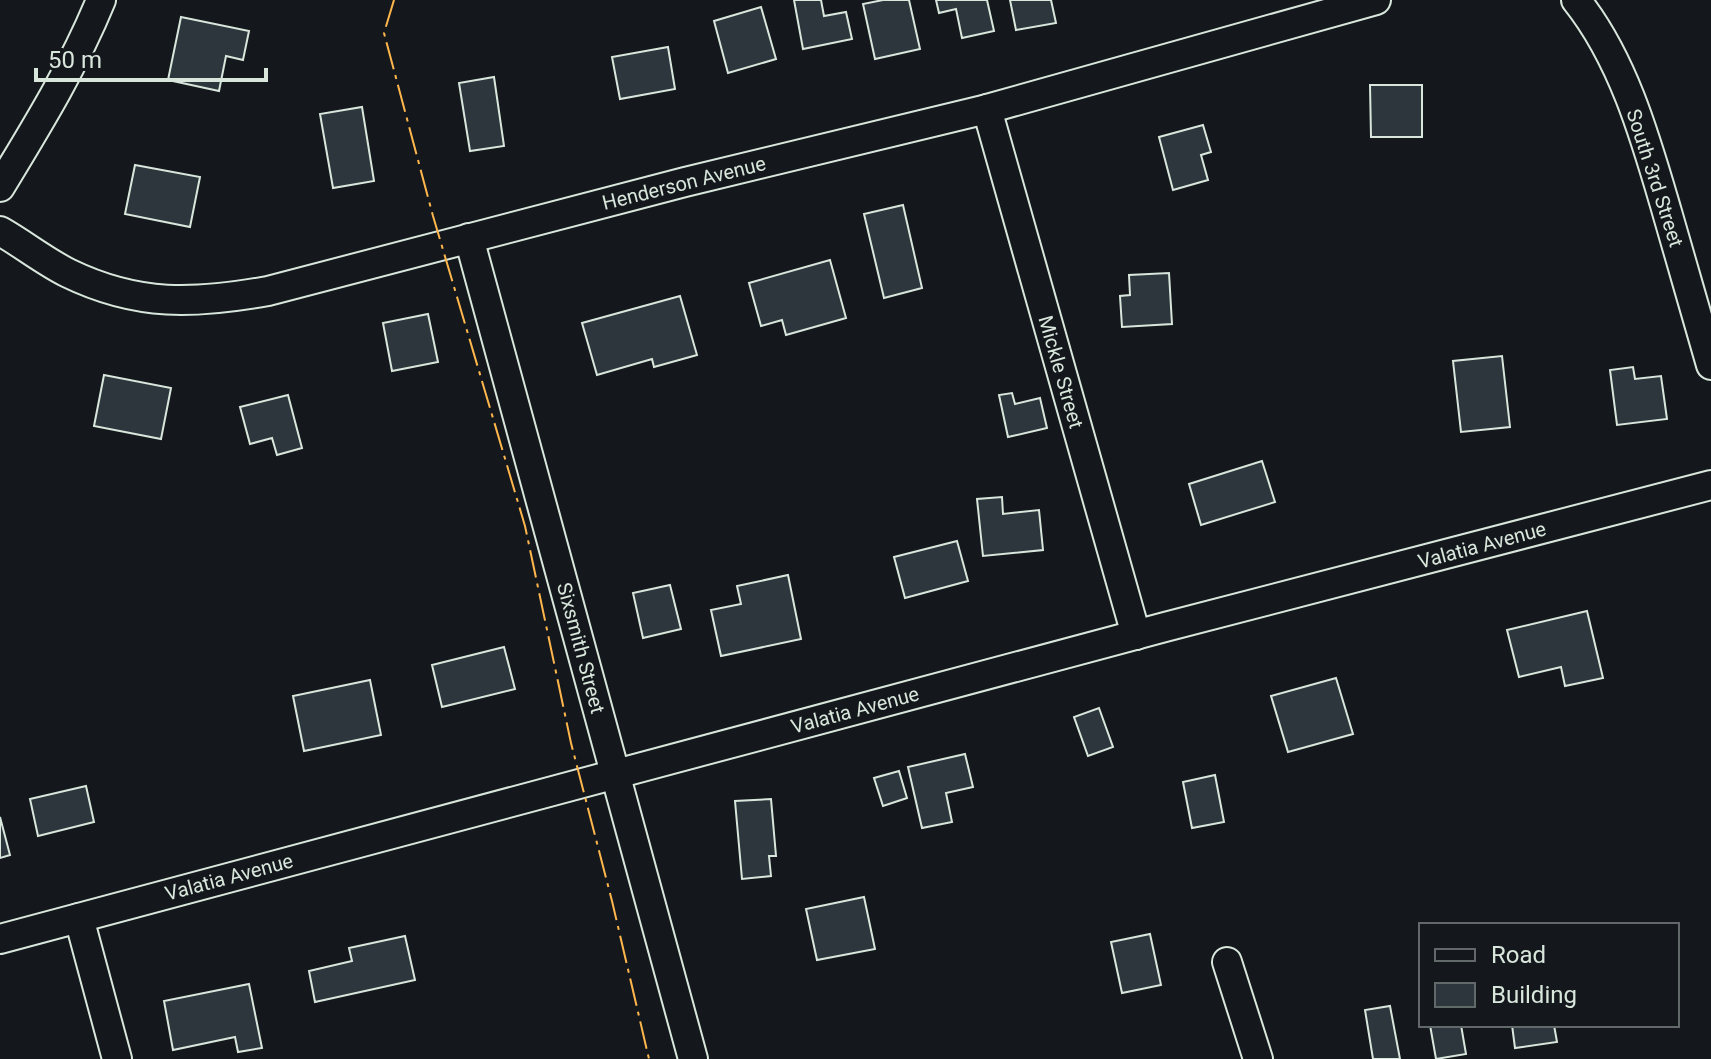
<svg xmlns="http://www.w3.org/2000/svg" width="1711" height="1059" font-family="Roboto,sans-serif">
<style>
.building{fill:#2c363c;stroke:#d8e6dc;stroke-width:2}
.lines{fill:none;stroke-linecap:round;stroke-linejoin:round}
.street-casing{stroke:#d8e6dc;stroke-width:32}
.street{stroke:#14181c;stroke-width:28}
.power{stroke:#ffb74d;stroke-width:2;stroke-dasharray:28 6 4 6;stroke-linecap:butt}
.labels{text-anchor:middle;dominant-baseline:central;stroke-width:6;stroke-linejoin:round;paint-order:stroke}
.street-label{font-size:20px;fill:#d8e6dc;stroke:#14181c}
</style>
<rect width="100%" height="100%" fill="#14181c"/>
<g class="building">
<path d="M794,0H821L824,16L846,12L852,39L803,49Z"/>
<path d="M883,0H909L920,49L875,59L863,4Z"/>
<path d="M936,0H987L994,31L962,38L956,9L939,13Z"/>
<path d="M1010,0H1051L1056,23L1016,30Z"/>
<path d="M761,7L776,59L728,73L714,21Z"/>
<path d="M181,17L249,31L243,60L226,56L219,91L168,80Z"/>
<path d="M668,47L675,89L620,99L612,57Z"/>
<path d="M494,77L504,146L470,151L459,83Z"/>
<path d="M1370,85H1422V137H1371Z"/>
<path d="M362,107L374,181L333,188L320,114Z"/>
<path d="M1203,125L1211,152L1201,155L1208,180L1173,190L1159,137Z"/>
<path d="M135,165L200,177L190,227L125,214Z"/>
<path d="M903,205L922,288L884,298L864,214Z"/>
<path d="M830,260L846,318L786,335L782,320L761,326L749,283Z"/>
<path d="M1169,273L1172,324L1122,327L1120,296L1130,295L1129,275Z"/>
<path d="M680,296L697,355L654,367L652,359L597,375L582,323Z"/>
<path d="M428,314L438,362L392,371L383,323Z"/>
<path d="M1502,356L1510,427L1461,432L1453,361Z"/>
<path d="M1633,367L1635,379L1661,376L1667,419L1617,425L1610,370Z"/>
<path d="M104,375L171,388L161,439L94,426Z"/>
<path d="M1012,393L1015,404L1040,398L1047,428L1008,437L999,395Z"/>
<path d="M288,395L302,448L277,455L272,438L250,444L240,407Z"/>
<path d="M1262,461L1275,502L1201,525L1189,484Z"/>
<path d="M1002,497L1003,514L1039,510L1043,550L983,556L977,499Z"/>
<path d="M957,541L968,581L905,598L894,557Z"/>
<path d="M788,575L801,639L721,656L711,610L741,604L737,586Z"/>
<path d="M670,585L681,629L643,638L633,593Z"/>
<path d="M1587,611L1603,678L1565,686L1561,667L1519,677L1507,630Z"/>
<path d="M504,647L515,689L442,707L432,665Z"/>
<path d="M1336,678L1353,734L1288,752L1271,696Z"/>
<path d="M370,680L381,735L304,751L293,696Z"/>
<path d="M1099,708L1113,747L1088,756L1074,717Z"/>
<path d="M965,754L973,787L946,793L952,822L922,828L908,767Z"/>
<path d="M899,771L907,798L883,806L874,778Z"/>
<path d="M1215,775L1224,822L1192,828L1183,782Z"/>
<path d="M86,786L94,822L38,836L30,799Z"/>
<path d="M771,799L776,856H769L771,876L742,879L735,801Z"/>
<path d="M0,817L10,855L0,858Z"/>
<path d="M864,897L875,949L817,960L806,909Z"/>
<path d="M1150,934L1161,985L1122,993L1111,942Z"/>
<path d="M405,936L415,980L315,1002L309,971L352,961L349,948Z"/>
<path d="M249,984L262,1048L238,1052L235,1037L173,1050L164,1001Z"/>
<path d="M1390,1006L1400,1059H1373L1365,1010Z"/>
<path d="M1430,1025H1461L1466,1054L1436,1059Z"/>
<path d="M1512,1025H1554L1557,1042L1515,1048Z"/>
</g>
<g class="lines">
<defs>
<g id="street">
<path d="M1576,0C1624,60 1646,140 1667,212C1682,263 1696,314 1711,365"/>
<path d="M987,109L1136,635"/>
<path d="M0,187C37,126 74,66 101,0"/>
<path d="M0,231C23,244 44,261 68,273C138,307 195,304 268,291L685,182L987,109L1376,0"/>
<path d="M469,238L693,1059"/>
<path d="M79,918L117,1059"/>
<path d="M0,939L1165,627L1711,485"/>
<path d="M1227,962L1258,1059"/>
</g>
</defs>
<use href="#street" class="street-casing"/>
<use href="#street" class="street"/>
<path class="power" d="M394,0L384,33L433,216L525,526L571,743L612,901L649,1059"/>
</g>
<g class="labels">
<g class="street-label">
<text transform="translate(1655 178) rotate(72)">South 3rd Street</text>
<text transform="translate(684 183) rotate(-14)">Henderson Avenue</text>
<text transform="translate(1061 372) rotate(74)">Mickle Street</text>
<text transform="translate(1482 545) rotate(-15)">Valatia Avenue</text>
<text transform="translate(581 648) rotate(75)">Sixsmith Street</text>
<text transform="translate(855 710) rotate(-15)">Valatia Avenue</text>
<text transform="translate(229 877) rotate(-15)">Valatia Avenue</text>
</g>
</g>
<rect x="1419" y="923" width="260" height="104" fill="#14181c" stroke="#626a69" stroke-width="2"/>
<rect x="1435" y="949" width="40" height="12" fill="#14181c" stroke="#626a69" stroke-width="2"/>
<text x="1491" y="963" font-size="24" fill="#d8e6dc">Road</text>
<rect x="1435" y="983" width="40" height="24" fill="#2c363c" stroke="#626a69" stroke-width="2"/>
<text x="1491" y="1003" font-size="24" fill="#d8e6dc">Building</text>
<path d="M36 68v12h230v-12" fill="none" stroke="#d8e6dc" stroke-width="4"/>
<text x="48" y="68" font-size="24" fill="#d8e6dc" stroke="#14181c" stroke-width="6" paint-order="stroke">50 m</text>
</svg>
